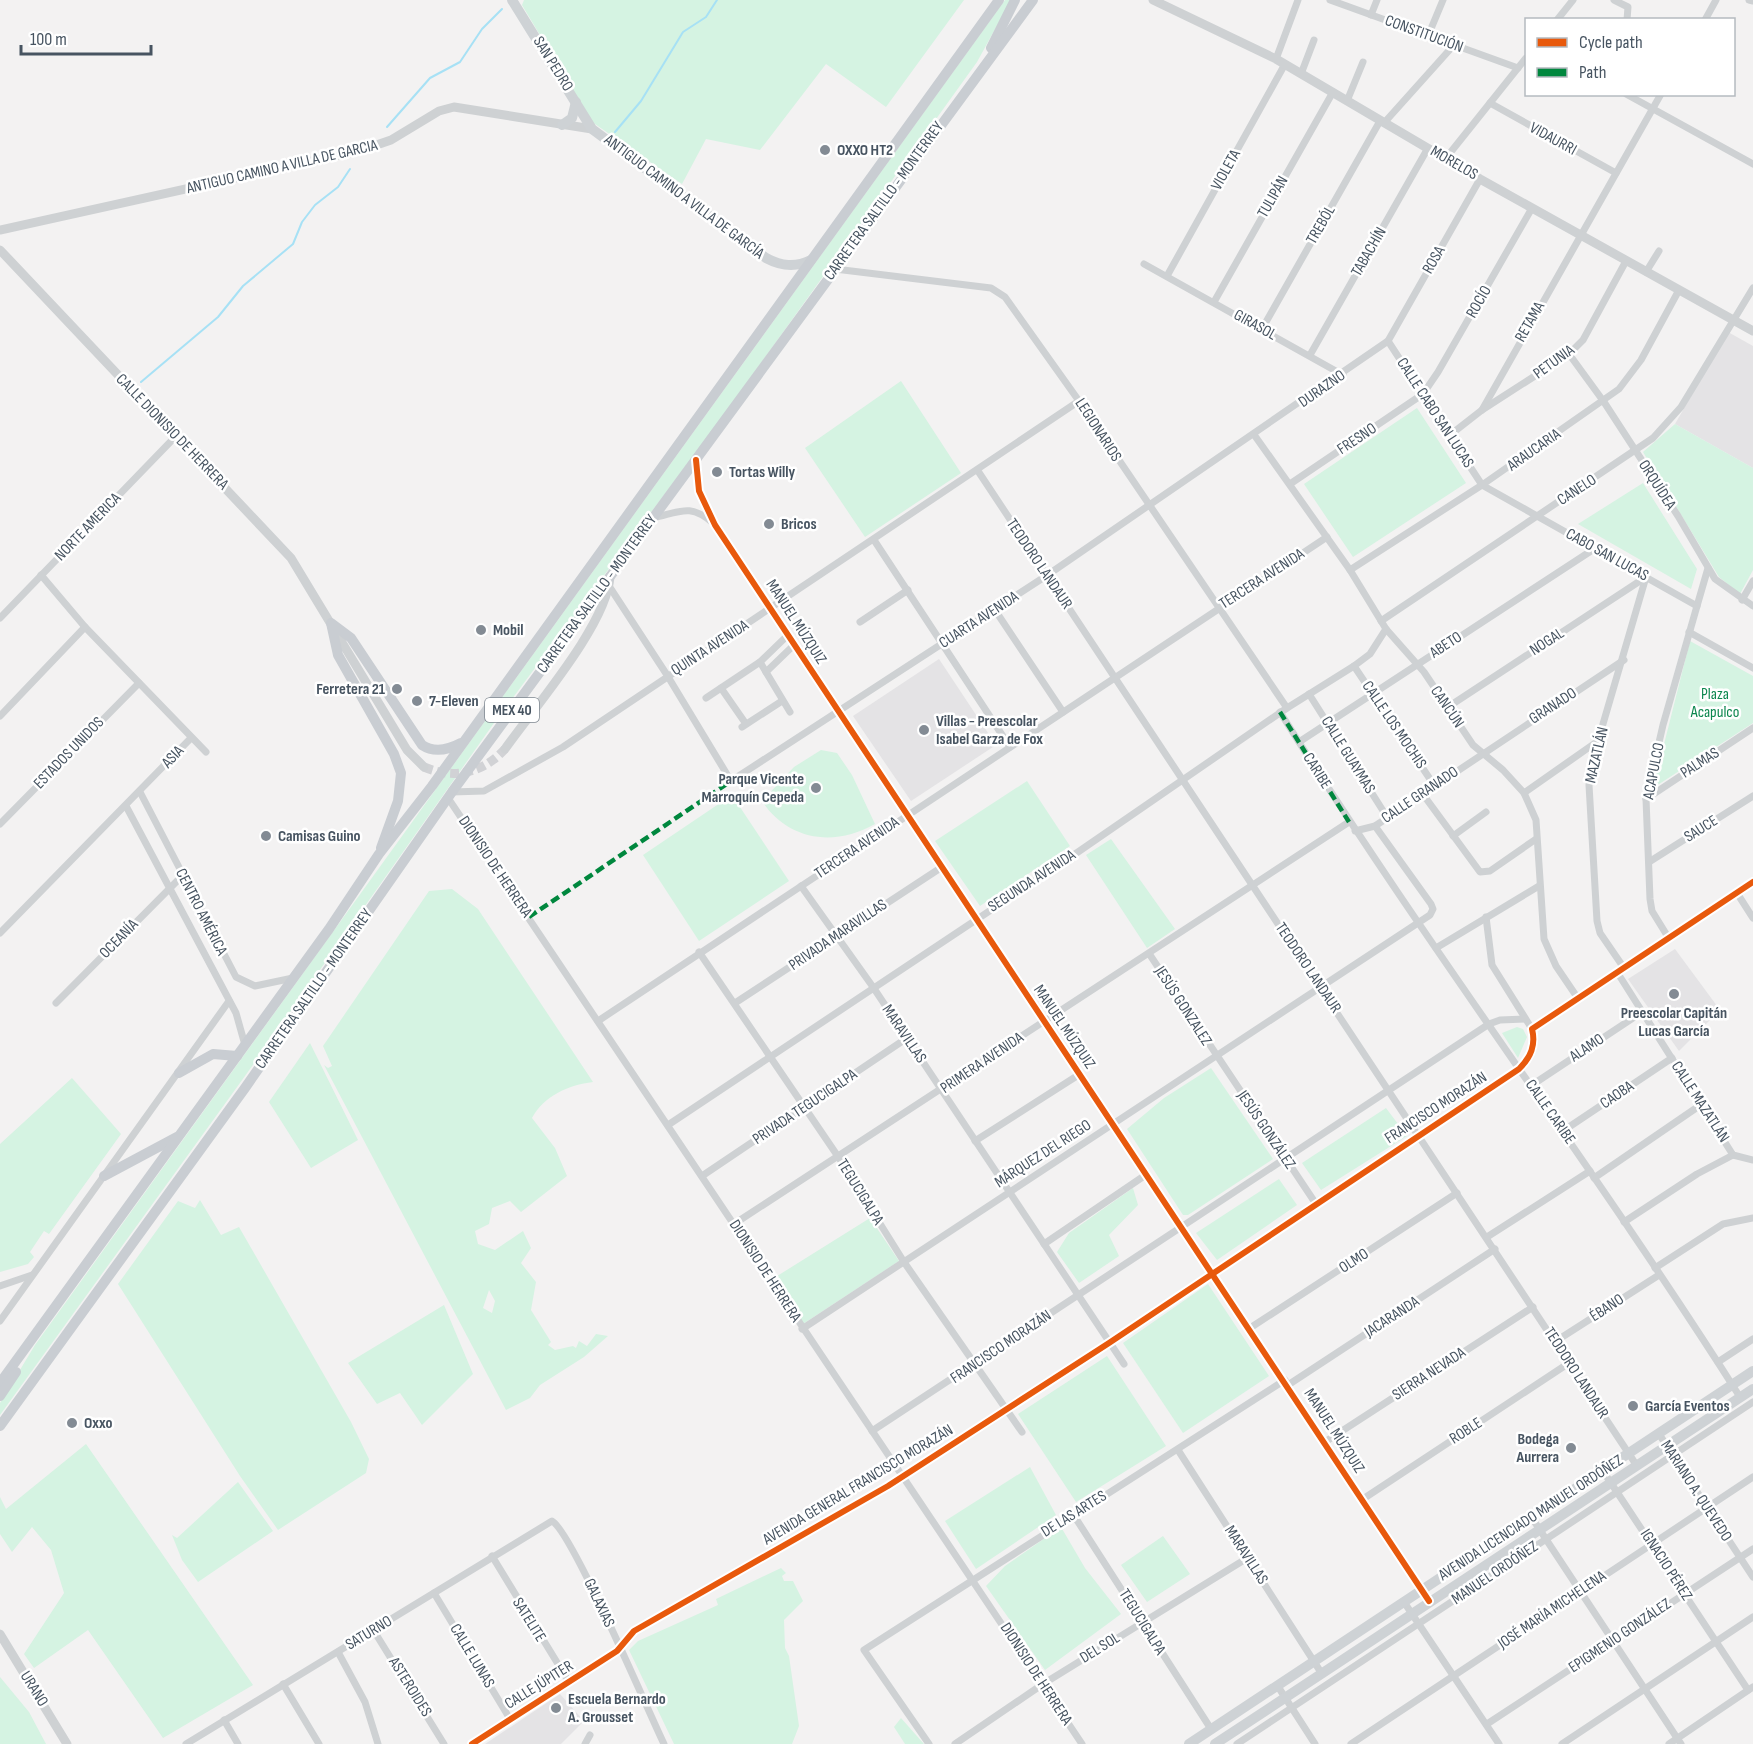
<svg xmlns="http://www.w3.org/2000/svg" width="1753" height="1744" font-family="'Sofia Sans Condensed',sans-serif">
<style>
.education{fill:#e4e3e5}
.green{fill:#d5f3e2;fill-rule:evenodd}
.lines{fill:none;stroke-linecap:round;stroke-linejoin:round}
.stream{stroke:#a7e1f5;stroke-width:2}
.tertiary-tunnel{stroke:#d1d2d5;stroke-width:9;stroke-dasharray:9 4.5;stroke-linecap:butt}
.minor{stroke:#ced1d3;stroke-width:7}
.tertiary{stroke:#ced1d3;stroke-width:9}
.secondary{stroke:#ced2d5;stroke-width:10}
.primary{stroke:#c9cdd2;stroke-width:10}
.quiet{stroke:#00873e;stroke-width:4.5;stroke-dasharray:9 4.5;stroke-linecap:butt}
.cycleway-casing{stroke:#fff;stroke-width:10}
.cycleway{stroke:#e8590c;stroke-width:6}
.poi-dot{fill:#838b94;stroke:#fff;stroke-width:2}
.labels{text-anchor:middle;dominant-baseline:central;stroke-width:5;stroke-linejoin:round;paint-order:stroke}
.shield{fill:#fff;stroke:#7e8790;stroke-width:1.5}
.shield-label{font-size:15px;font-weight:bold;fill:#475461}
.street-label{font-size:16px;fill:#475461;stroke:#fff}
.poi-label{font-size:16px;font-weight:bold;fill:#475461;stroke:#fff;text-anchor:start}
.park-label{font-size:16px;fill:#0d874f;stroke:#fff}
</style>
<rect width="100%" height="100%" fill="#f3f2f2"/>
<g class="education">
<path d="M1728,332L1753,346V468L1675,424Z"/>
<path d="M939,659L996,745L911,801L853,716Z"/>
<path d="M1675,949L1720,1010L1679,1051L1628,979Z"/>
<path d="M560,1694L584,1721L561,1744H485Z"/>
</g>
<g class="green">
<path d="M524,0H964L886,107L826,64L760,150L706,139L682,184L592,122L522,5Z"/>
<path d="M1005,0H1011L977,62L725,413L494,723L245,1076L0,1415V1403L35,1345Z"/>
<path d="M901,381L961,473L865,537L805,448Z"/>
<path d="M1417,408L1466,483L1353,557L1304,484Z"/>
<path d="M1675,424L1753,468V570L1740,594L1719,577L1643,452Z"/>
<path d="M1643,483L1697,569L1691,589L1578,524Z"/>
<path d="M1690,641L1753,676V723L1653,788Z"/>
<path d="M821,750L837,753L852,775L875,824C835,847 788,841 762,801L794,767Z"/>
<path d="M1027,781L1070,846L980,906L935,841Z"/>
<path d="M732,795L789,881L699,941L643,855Z"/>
<path d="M1111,839L1175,929L1147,948L1086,855Z"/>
<path d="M452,889L478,909L593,1082C568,1085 544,1096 532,1118L555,1148L567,1176L521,1212L510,1201L492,1208L489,1224L475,1231L478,1244L495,1250L523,1231L531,1248L521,1263L536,1282L531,1310L551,1342L548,1345L555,1350L573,1346L576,1348L579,1341L587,1346L596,1334L608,1336L584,1357L540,1385L530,1398L506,1410L324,1065L328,1068L332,1066L323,1046L429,891ZM489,1290L495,1301L492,1313L483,1308Z"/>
<path d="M1517,1027L1523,1029L1527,1037L1518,1058L1502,1033Z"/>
<path d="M310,1043L358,1140L311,1168L269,1102Z"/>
<path d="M1211,1068L1273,1159L1188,1215H1183L1127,1129L1164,1098Z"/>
<path d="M72,1078L121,1134L49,1234L44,1231L30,1252L34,1257L28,1264L0,1272V1144Z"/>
<path d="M1386,1108L1407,1136L1321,1190L1302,1163Z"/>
<path d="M1279,1179L1297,1205L1217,1260L1196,1233Z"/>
<path d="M1133,1188L1138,1205L1109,1235L1119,1256L1079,1283L1057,1252L1069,1233Z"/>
<path d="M200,1200L221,1235L239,1227L351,1422L369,1459L366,1473L278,1530L240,1476L118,1284L178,1201L195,1208Z"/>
<path d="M870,1218L899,1261L803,1324L774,1278Z"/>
<path d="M1208,1284L1269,1376L1183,1433L1123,1343Z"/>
<path d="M444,1305L473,1374L422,1425L400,1393L377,1404L348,1363Z"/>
<path d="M1107,1356L1166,1446L1076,1502L1018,1414Z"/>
<path d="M86,1444L253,1685L163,1738L88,1630L34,1668L24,1654L64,1593L51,1550L32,1527L12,1552L0,1534V1497L6,1509Z"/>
<path d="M1030,1467L1056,1515L976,1569L945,1521Z"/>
<path d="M238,1482L273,1531L198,1582L182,1560L172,1535L177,1538Z"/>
<path d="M1061,1527L1085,1568L1121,1614L1045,1670L986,1586L1005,1566Z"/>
<path d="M1163,1536L1190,1574L1147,1602L1121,1565Z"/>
<path d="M781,1568L786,1573L782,1576L784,1581H793L803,1601L784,1620L785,1648L789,1656L799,1726L792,1744H674L629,1650L638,1641L718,1605L716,1599Z"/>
<path d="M0,1677L29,1712L46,1744H0Z"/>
<path d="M901,1718L924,1744H905L894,1727Z"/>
</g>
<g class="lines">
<g class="stream">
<path d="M387,127L430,78L460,62L482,29L502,9"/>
<path d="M615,132L641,101L683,32L706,17L717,0"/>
<path d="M141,382L218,317L243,286L293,244L302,222L315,205L338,187L350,169"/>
</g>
<path class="tertiary-tunnel" d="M424,767C454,780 483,773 505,749"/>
<g class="minor">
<path d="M1330,0L1518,68"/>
<path d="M1614,0L1628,7L1627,20"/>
<path d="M1749,0L1753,1"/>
<path d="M1371,15L1377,0"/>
<path d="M1557,20L1573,0"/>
<path d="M1705,20L1716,0"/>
<path d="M1428,36L1443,0"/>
<path d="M1276,59L1298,0"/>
<path d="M1301,74L1314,40"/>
<path d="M1626,94L1753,164"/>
<path d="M1347,101L1363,62"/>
<path d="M1490,103L1616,173"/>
<path d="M1384,123L1453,46"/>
<path d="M1446,158L1526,58"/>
<path d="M1144,264L1343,375"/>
<path d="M835,269L991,288L1005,297L1079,401L1287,708"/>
<path d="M1646,272L1659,251"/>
<path d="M1167,276L1285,64"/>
<path d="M1214,302L1333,92"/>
<path d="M1262,329L1380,121"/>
<path d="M1388,341L1482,485L1697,606L1708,568"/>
<path d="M1569,354L1604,402L1678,516L1715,579L1753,606"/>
<path d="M1310,355L1428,148"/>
<path d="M1482,410L1661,94"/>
<path d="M1450,435L1482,410L1569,354L1583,340L1626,261"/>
<path d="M1255,436L1350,570L1386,629L1424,672L1473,745L1503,770L1524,793L1536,820L1544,939L1556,966L1577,997"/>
<path d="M696,461L699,491L715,525L1429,1601"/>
<path d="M978,471L1637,1466"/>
<path d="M1290,484L1423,394L1438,372L1532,208"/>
<path d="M653,518C680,512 690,503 713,523"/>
<path d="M874,540L1010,747"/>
<path d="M1350,570L1482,485L1619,389L1641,360L1679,290"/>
<path d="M41,575L85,627L206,752"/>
<path d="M609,586L667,675L731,781L1046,576L1388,341L1480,179"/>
<path d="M1742,600L1753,581"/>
<path d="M995,610L1063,712"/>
<path d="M0,618L176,436"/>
<path d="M1381,621L1653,438L1681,407L1753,288"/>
<path d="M860,622L908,590"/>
<path d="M1689,632L1753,668"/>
<path d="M760,662L790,712"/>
<path d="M1354,666L1434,785"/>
<path d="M766,672L794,645"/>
<path d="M721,688L746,724"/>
<path d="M1309,694L1387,817"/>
<path d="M706,698L760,662L788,635"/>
<path d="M1448,707L1646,577"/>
<path d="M1280,712C1426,946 1593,1165 1740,1397"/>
<path d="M0,716L85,627"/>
<path d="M742,727L782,701"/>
<path d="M1299,742L1594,549"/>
<path d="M140,792L236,977L255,986L293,978"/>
<path d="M452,792L484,791L563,747L1079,401"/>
<path d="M1422,793L1480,872L1490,871L1536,839"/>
<path d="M1524,793L1598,741"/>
<path d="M448,798L1082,1744"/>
<path d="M1646,799L1753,728"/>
<path d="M126,806L236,1013L245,1045"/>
<path d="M0,824L139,683"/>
<path d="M1355,831L1375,826L1624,660"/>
<path d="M1453,836L1486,812"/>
<path d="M1649,862L1753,796"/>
<path d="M801,886L873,987L1124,1364"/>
<path d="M1737,893L1753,918"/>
<path d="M1486,917L1492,965L1532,1029"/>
<path d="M0,933L191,738"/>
<path d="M1668,937L1652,911L1650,899L1646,799L1663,725L1697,606"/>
<path d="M1436,948L1539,886"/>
<path d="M699,952L839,1158L904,1262L1022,1432"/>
<path d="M1150,955L1316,1204"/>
<path d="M1624,968L1600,933L1597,921L1589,785L1598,741L1646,577"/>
<path d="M1617,972L1733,1155L1753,1160"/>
<path d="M56,1003L183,875"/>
<path d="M735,1003L942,867"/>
<path d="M598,1021L1327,537"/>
<path d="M1532,1085L1642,1012"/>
<path d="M668,1125L1078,852L1287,708L1354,666L1370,654L1386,629"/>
<path d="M1563,1131L1672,1058"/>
<path d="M975,1141L1080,1074"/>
<path d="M702,1176L907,1038"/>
<path d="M1594,1178L1702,1104"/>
<path d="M1624,1222L1697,1174L1733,1155"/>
<path d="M734,1224L1349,822"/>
<path d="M1487,1237L1590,1171"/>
<path d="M1044,1244L1147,1174"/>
<path d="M1655,1268L1723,1224L1753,1218"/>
<path d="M0,1286L32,1275"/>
<path d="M0,1321L229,1001"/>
<path d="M1250,1328L1457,1193"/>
<path d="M802,1329L1430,915L1433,909L1431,904L1375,826"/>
<path d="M1556,1341L1659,1275"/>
<path d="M1718,1362L1753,1339"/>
<path d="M1288,1385L1495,1249"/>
<path d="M872,1431L1489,1024L1500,1020L1525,1019"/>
<path d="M1659,1434L1753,1577"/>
<path d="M1325,1442L1533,1307"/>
<path d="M1178,1450L1322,1674"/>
<path d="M1603,1471L1748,1690"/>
<path d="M1363,1499L1569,1363"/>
<path d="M1073,1514L1211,1729"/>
<path d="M1532,1518L1681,1744"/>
<path d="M492,1556L569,1682"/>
<path d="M434,1593L510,1719"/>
<path d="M1404,1602L1499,1744"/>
<path d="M374,1631L444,1744"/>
<path d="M338,1652L365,1702L378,1744"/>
<path d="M283,1684L319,1744"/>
<path d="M1277,1685L1315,1744"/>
<path d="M224,1720L238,1744"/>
<path d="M1487,1724L1753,1549"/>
<path d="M186,1744L552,1521C572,1532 648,1711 664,1744"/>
<path d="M472,1744L617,1651L634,1631L888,1486L1109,1343L1519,1069C1531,1057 1536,1045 1532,1029L1753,882"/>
<path d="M585,1744L590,1735"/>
<path d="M929,1744L864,1650L1285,1380"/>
<path d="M955,1744L1043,1684L1249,1557"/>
<path d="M1237,1744L1753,1402"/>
<path d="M1351,1744L1753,1477"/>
<path d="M1562,1744L1753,1617"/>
<path d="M1669,1744L1753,1687"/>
</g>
<g class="tertiary">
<path d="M1153,0L1276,59L1480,179L1753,331"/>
<path d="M0,230L362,150L391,140L439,111L454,107L592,129"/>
<path d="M0,250L291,558L407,750L424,767"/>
<path d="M505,749C534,708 608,623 610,576"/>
<path d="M0,1634L67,1744"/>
</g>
<g class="secondary">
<path d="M512,0L592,129L766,258C781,266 795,268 811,260"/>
<path d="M562,125L572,118L576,102"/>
<path d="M1189,1744L1753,1371"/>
<path d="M1215,1744L1753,1389"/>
</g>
<g class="primary">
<path d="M991,48L1015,0"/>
<path d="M381,848L398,801L401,773L394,754L338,655L331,623L351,638L422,745C434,753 448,750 461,743"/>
<path d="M179,1073L213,1054L237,1056"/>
<path d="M104,1176L177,1137"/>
<path d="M0,1383L329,929L379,854L432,786L999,0"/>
<path d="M0,1396L16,1372"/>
<path d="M0,1426L245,1088L452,792L1033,0"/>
</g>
<g class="quiet">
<path d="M1280,712L1349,822"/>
<path d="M529,917L731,781"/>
</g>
<defs>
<g id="cycleway">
<path d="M696,460L699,491L715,525L1429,1601"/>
<path d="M472,1744L617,1651L634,1631L888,1486L1109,1343L1519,1069C1531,1057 1536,1045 1532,1029L1753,882"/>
</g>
</defs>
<use href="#cycleway" class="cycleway-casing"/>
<use href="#cycleway" class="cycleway"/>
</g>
<g class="poi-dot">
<circle cx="825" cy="150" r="6"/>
<circle cx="717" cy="472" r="6"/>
<circle cx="769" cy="524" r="6"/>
<circle cx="481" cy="630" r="6"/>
<circle cx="397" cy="689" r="6"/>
<circle cx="417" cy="701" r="6"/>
<circle cx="924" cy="730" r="6"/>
<circle cx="816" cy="788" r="6"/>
<circle cx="266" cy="836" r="6"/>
<circle cx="1674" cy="994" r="6"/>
<circle cx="1633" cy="1406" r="6"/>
<circle cx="72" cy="1423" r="6"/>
<circle cx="1571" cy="1448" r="6"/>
<circle cx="556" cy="1708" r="6"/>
</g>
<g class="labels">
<rect class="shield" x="485" y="698" width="54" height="24" rx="4.5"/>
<g class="shield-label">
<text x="512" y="710">MEX 40</text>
</g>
<g class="street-label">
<text transform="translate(1424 34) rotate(20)">CONSTITUCIÓN</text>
<text transform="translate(553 64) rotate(58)">SAN PEDRO</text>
<text transform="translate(1553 139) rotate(29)">VIDAURRI</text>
<text transform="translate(1454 163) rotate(30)">MORELOS</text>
<text transform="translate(282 167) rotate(-13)">ANTIGUO CAMINO A VILLA DE GARCIA</text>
<text transform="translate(1226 170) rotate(-61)">VIOLETA</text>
<text transform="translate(684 197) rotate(37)">ANTIGUO CAMINO A VILLA DE GARCÍA</text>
<text transform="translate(1273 197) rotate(-60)">TULIPÁN</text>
<text transform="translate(884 201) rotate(-54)">CARRETERA SALTILLO - MONTERREY</text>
<text transform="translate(1321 225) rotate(-60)">TREBÓL</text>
<text transform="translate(1369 252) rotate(-60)">TABACHÍN</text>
<text transform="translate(1434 260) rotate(-60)">ROSA</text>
<text transform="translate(1479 302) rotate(-60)">ROCÍO</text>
<text transform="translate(1530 322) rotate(-60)">RETAMA</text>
<text transform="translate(1255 325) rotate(29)">GIRASOL</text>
<text transform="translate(1554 362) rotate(-36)">PETUNIA</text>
<text transform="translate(1322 389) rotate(-35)">DURAZNO</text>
<text transform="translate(1435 413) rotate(57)">CALLE CABO SAN LUCAS</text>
<text transform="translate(1098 430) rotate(57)">LEGIONARIOS</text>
<text transform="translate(172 432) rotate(46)">CALLE DIONISIO DE HERRERA</text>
<text transform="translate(1357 439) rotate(-34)">FRESNO</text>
<text transform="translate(1534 450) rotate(-35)">ARAUCARIA</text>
<text transform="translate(1657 485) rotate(57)">ORQUÍDEA</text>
<text transform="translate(1577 490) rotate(-33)">CANELO</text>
<text transform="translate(88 527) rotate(-46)">NORTE AMERICA</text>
<text transform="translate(1607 555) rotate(29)">CABO SAN LUCAS</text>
<text transform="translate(1039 564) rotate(56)">TEODORO LANDAUR</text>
<text transform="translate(1262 579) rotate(-33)">TERCERA AVENIDA</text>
<text transform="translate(597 594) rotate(-54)">CARRETERA SALTILLO - MONTERREY</text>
<text transform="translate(979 620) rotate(-33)">CUARTA AVENIDA</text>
<text transform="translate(796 622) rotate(57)">MANUEL MÚZQUIZ</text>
<text transform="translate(1547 642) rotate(-33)">NOGAL</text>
<text transform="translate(1446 645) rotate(-33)">ABETO</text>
<text transform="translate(710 648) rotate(-33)">QUINTA AVENIDA</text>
<text transform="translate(1553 706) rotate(-33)">GRANADO</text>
<text transform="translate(1447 707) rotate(56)">CANCÚN</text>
<text transform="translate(1394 725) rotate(56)">CALLE LOS MOCHIS</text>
<text transform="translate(69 753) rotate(-46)">ESTADOS UNIDOS</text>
<text transform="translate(1348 755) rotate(58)">CALLE GUAYMAS</text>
<text transform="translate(1597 755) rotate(-77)">MAZATLÁN</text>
<text transform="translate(173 757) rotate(-47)">ASIA</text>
<text transform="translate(1700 763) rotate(-33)">PALMAS</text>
<text transform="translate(1317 771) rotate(58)">CARIBE</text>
<text transform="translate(1654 771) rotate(-79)">ACAPULCO</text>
<text transform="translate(1420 795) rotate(-34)">CALLE GRANADO</text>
<text transform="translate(1701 829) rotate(-32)">SAUCE</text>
<text transform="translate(857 848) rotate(-34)">TERCERA AVENIDA</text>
<text transform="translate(495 867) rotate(56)">DIONISIO DE HERRERA</text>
<text transform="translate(1032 881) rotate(-33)">SEGUNDA AVENIDA</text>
<text transform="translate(201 912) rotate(63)">CENTRO AMÉRICA</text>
<text transform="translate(838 935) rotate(-34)">PRIVADA MARAVILLAS</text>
<text transform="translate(119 939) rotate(-46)">OCEANÍA</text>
<text transform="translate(1308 968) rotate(56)">TEODORO LANDAUR</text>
<text transform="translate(314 989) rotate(-55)">CARRETERA SALTILLO - MONTERREY</text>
<text transform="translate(1183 1006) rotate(57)">JESÚS GONZALEZ</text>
<text transform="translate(1064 1027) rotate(56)">MANUEL MÚZQUIZ</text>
<text transform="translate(904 1034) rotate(56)">MARAVILLAS</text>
<text transform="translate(1587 1048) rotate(-34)">ALAMO</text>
<text transform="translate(982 1063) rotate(-34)">PRIMERA AVENIDA</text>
<text transform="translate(1617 1095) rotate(-34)">CAOBA</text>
<text transform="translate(1700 1102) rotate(57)">CALLE MAZATLÁN</text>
<text transform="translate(805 1107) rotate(-34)">PRIVADA TEGUCIGALPA</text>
<text transform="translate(1436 1108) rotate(-33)">FRANCISCO MORAZÁN</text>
<text transform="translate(1550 1112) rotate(55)">CALLE CARIBE</text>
<text transform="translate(1266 1130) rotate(56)">JESÚS GONZÁLEZ</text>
<text transform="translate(1043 1154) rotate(-33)">MÁRQUEZ DEL RIEGO</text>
<text transform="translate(860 1192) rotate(58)">TEGUCIGALPA</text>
<text transform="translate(1354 1261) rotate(-33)">OLMO</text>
<text transform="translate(765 1271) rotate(57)">DIONISIO DE HERRERA</text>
<text transform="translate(1607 1308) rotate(-33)">ÉBANO</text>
<text transform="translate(1392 1317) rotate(-33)">JACARANDA</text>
<text transform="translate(1001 1347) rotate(-34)">FRANCISCO MORAZÁN</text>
<text transform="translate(1576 1373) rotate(57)">TEODORO LANDAUR</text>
<text transform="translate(1429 1374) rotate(-33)">SIERRA NEVADA</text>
<text transform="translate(1334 1431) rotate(57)">MANUEL MÚZQUIZ</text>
<text transform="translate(1466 1431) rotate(-33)">ROBLE</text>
<text transform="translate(858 1485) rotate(-31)">AVENIDA GENERAL FRANCISCO MORAZÁN</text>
<text transform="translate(1696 1491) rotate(57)">MARIANO A. QUEVEDO</text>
<text transform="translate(1074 1514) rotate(-32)">DE LAS ARTES</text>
<text transform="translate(1531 1518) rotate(-33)">AVENIDA LICENCIADO MANUEL ORDÓÑEZ</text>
<text transform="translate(1246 1555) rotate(57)">MARAVILLAS</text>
<text transform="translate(1666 1565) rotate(57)">IGNACIO PÉREZ</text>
<text transform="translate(1495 1573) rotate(-34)">MANUEL ORDÓÑEZ</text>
<text transform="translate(599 1603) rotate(65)">GALAXIAS</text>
<text transform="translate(1552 1610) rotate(-34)">JOSÉ MARÍA MICHELENA</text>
<text transform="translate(529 1620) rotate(58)">SATELITE</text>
<text transform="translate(1142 1622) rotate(58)">TEGUCIGALPA</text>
<text transform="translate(369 1633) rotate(-31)">SATURNO</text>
<text transform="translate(1620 1636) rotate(-34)">EPIGMENIO GONZÁLEZ</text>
<text transform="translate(1100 1648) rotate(-32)">DEL SOL</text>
<text transform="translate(472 1656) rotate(59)">CALLE LUNAS</text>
<text transform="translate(1036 1674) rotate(57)">DIONISIO DE HERRERA</text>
<text transform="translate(539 1685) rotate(-32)">CALLE JÚPITER</text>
<text transform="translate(410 1687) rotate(58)">ASTEROIDES</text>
<text transform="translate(34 1689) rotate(58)">URANO</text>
</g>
<g class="poi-label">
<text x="837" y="150">OXXO HT2</text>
<text x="729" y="472">Tortas Willy</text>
<text x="781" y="524">Bricos</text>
<text x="493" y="630">Mobil</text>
<text x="385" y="689" text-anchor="end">Ferretera 21</text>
<text x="429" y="701">7-Eleven</text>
<text x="936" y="721">Villas - Preescolar<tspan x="936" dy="18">Isabel Garza de Fox</tspan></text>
<text x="804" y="779" text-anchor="end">Parque Vicente<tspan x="804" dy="18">Marroquín Cepeda</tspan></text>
<text x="278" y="836">Camisas Guino</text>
<text x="1674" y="1013" text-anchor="middle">Preescolar Capitán<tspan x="1674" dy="18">Lucas García</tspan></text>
<text x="1645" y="1406">García Eventos</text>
<text x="84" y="1423">Oxxo</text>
<text x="1559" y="1439" text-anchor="end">Bodega<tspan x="1559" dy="18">Aurrera</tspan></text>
<text x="568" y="1699">Escuela Bernardo<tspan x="568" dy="18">A. Grousset</tspan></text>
</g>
<g class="park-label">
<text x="1715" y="694">Plaza<tspan x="1715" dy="18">Acapulco</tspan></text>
</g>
</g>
<rect x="1525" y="18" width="210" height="78" fill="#ffffff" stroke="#b5bbc0" stroke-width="1.5"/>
<rect x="1537" y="38" width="30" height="9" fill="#e8590c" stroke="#b5bbc0" stroke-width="1.5"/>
<text x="1579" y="48" font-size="18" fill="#475461">Cycle path</text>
<rect x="1537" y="68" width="30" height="9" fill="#00873e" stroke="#b5bbc0" stroke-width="1.5"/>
<text x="1579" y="78" font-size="18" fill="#475461">Path</text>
<path d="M21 45v9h130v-9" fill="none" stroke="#475461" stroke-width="3"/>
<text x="30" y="45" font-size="18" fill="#475461" stroke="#ffffff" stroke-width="4.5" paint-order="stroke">100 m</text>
</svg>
